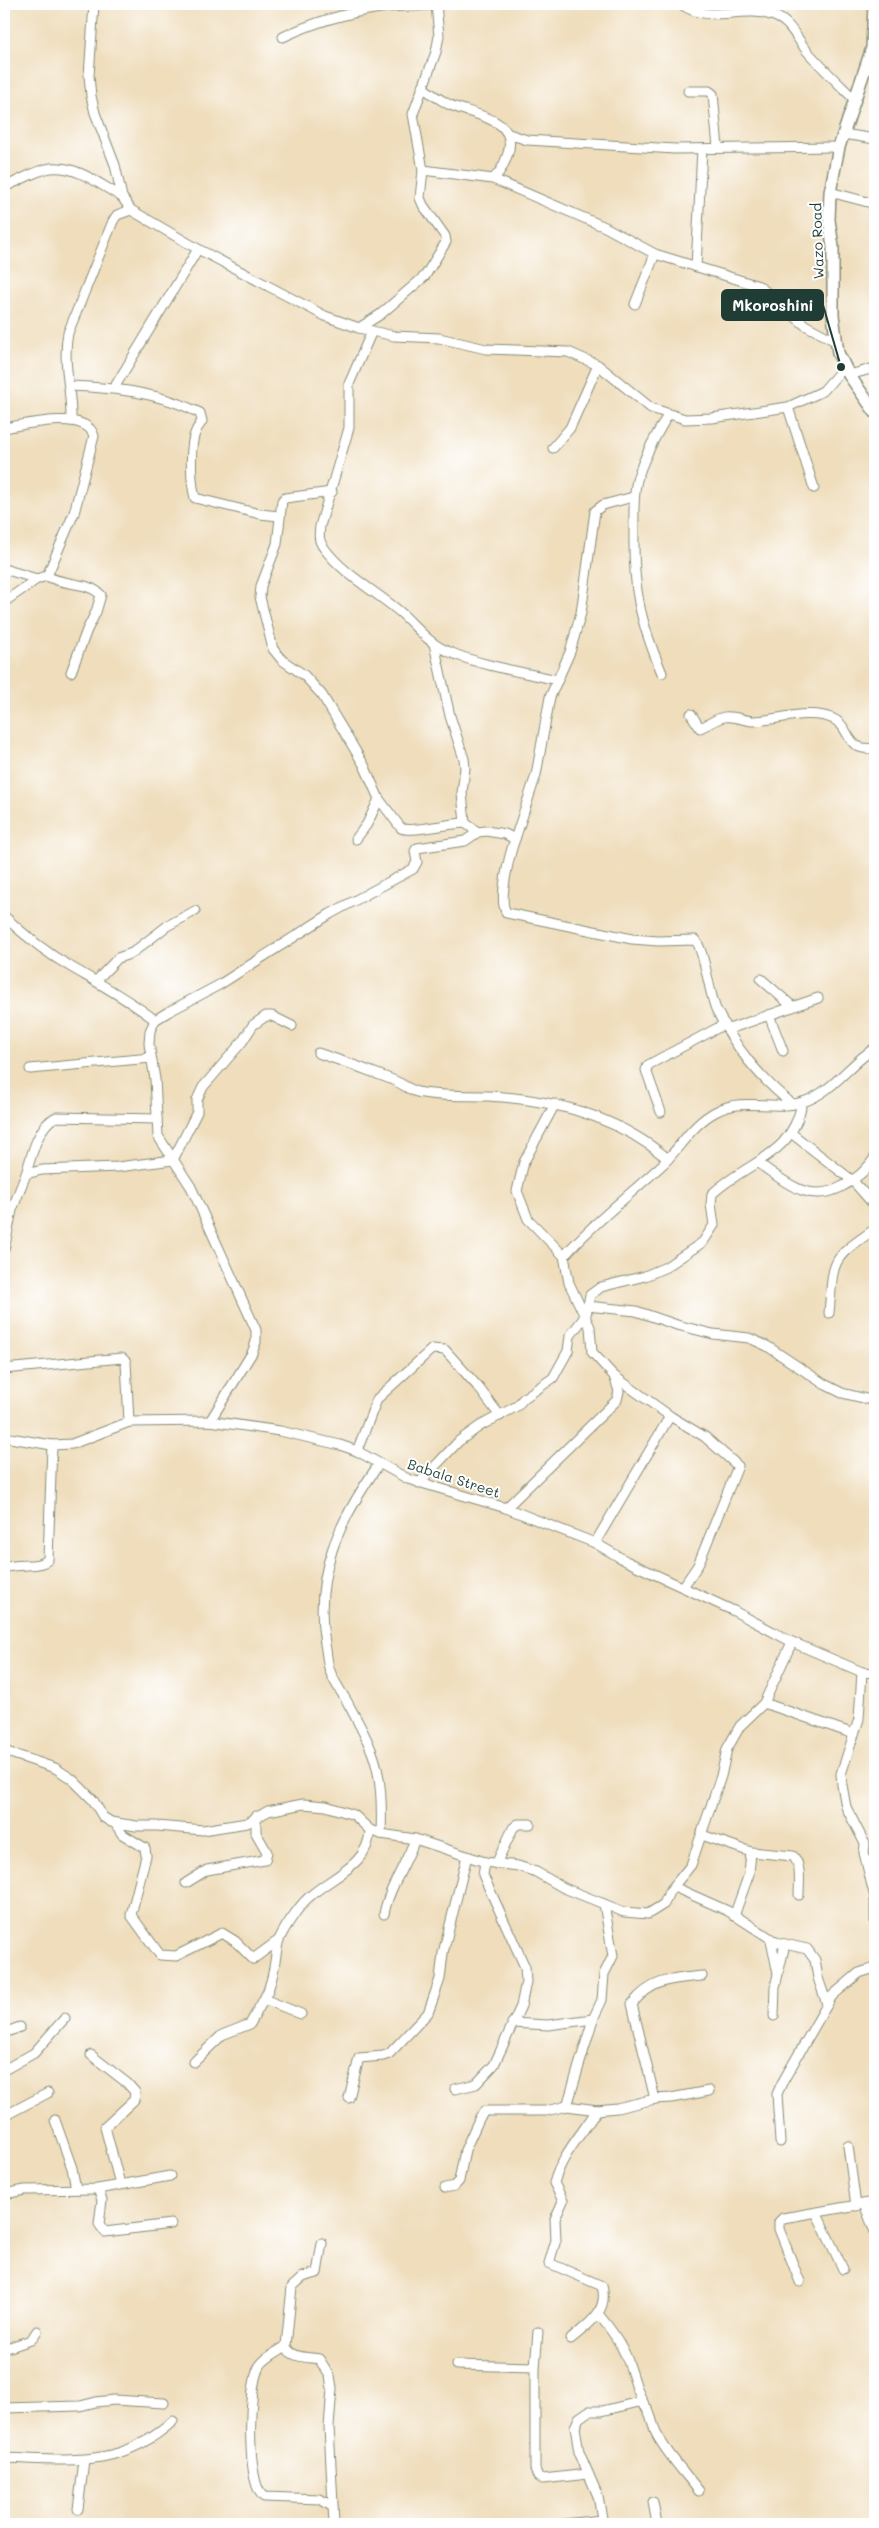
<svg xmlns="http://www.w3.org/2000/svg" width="879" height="2528" font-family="Mali,sans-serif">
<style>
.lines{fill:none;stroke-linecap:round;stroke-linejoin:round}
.minor-casing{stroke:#878d78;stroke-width:11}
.major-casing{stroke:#878d78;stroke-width:14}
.minor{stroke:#fff;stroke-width:9}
.major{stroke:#fff;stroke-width:11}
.labels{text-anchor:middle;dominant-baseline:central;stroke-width:4;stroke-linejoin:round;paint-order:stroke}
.street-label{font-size:14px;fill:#1f3d34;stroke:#fff}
.leader{fill:none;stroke:#1f3d34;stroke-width:2}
.callout-dot{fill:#1f3d34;stroke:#fff;stroke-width:2}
.callout{fill:#1f3d34;stroke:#1f3d34;stroke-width:2}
.callout-label{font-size:15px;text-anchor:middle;font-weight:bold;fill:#fff}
</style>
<rect width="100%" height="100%" fill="#fff"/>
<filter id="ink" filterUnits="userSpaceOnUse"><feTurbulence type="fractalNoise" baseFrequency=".02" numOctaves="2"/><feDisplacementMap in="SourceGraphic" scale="10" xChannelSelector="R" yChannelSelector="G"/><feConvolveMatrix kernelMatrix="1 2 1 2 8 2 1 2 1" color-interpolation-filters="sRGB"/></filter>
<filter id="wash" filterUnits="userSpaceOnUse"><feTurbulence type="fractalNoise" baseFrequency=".0096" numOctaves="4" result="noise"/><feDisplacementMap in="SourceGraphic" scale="20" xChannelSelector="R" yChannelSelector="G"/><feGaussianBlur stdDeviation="1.12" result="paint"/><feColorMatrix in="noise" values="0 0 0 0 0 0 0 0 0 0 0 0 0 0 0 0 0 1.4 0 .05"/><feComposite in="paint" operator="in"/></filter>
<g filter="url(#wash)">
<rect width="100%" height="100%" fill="#efddbb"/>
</g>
<g filter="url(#ink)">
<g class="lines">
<defs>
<g id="minor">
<path d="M94,4L89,76L91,96L95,113L115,165L122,197L131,210L198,249L325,316L359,328L394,336L439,338L486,349L568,352L598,365L651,408L685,419L712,418L788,407L823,391L844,367"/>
<path d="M681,4C710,25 743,4 774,16C791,22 796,38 807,51C822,68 839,84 855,100"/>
<path d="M283,37C314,22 346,13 380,8C400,5 420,7 439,4"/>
<path d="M422,87C430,93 439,99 448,104C470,115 519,117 508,153C505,163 501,172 493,179"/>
<path d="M688,91H709L713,94L718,148"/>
<path d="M509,134L527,140L675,149L839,147"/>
<path d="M843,134L875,139"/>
<path d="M423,170L493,179L605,227L655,254L759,286L805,325L837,342"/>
<path d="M4,187C18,182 35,170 51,168C76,165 101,185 122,197"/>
<path d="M830,192L875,204"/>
<path d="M696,267L702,149"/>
<path d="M635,304L655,254"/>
<path d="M359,328L381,314L425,276L446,242L445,236L423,205L420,198L423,170L413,114L436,52L439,36L436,4"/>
<path d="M372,331L349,384V428L320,526C319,534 318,541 324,548C344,575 374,590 400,612C415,625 428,643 447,651C482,666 521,672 558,680"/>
<path d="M849,375L875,368"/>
<path d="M70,386C115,388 159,392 200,413L202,421C200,425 197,428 196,431C189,445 191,483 195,498L260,514L279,516"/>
<path d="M114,388L198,249"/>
<path d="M788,407L814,488"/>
<path d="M71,421C72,391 62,363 68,333L113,221L117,215L131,210"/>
<path d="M4,428C24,425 86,409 94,436L74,513L47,576L37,579L4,569"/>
<path d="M553,448L570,428L598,365"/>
<path d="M332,492L285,498L282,501L277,544L261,586L260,597L273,649L282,660L304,675L322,695L364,765L379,799L401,828C409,833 451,823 465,823"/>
<path d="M47,576C63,586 88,581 101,595L96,612L87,630L71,672"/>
<path d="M4,602L37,579"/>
<path d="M434,644L450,716L464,759L465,768L462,793L465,823L478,832"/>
<path d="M662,673C639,619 633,588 634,529C634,512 633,496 637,480C644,456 656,435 668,415"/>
<path d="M691,714L700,728C708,725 715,719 724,717C733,715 745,721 754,721C778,720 808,709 831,718C852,725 844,753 875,748"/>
<path d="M356,839L367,824L379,799"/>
<path d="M515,839L536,775L550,697L570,652L581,613L595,511L603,505L633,497"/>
<path d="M4,916C23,934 48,954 71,967C100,984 128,999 155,1020"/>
<path d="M761,979L793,1007"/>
<path d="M96,981L118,958L132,953L167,926L195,911"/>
<path d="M769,1015L783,1051"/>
<path d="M729,1029L818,998"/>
<path d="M318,1053C343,1061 368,1070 393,1080C401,1083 408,1089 417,1092C441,1097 464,1095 488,1096C553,1099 618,1117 668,1159"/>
<path d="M30,1069L151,1058"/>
<path d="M661,1112L646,1070L648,1065L725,1024"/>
<path d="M791,1133L853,1181L875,1206"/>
<path d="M758,1163C786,1182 809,1205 843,1186C855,1180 868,1169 875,1157"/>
<path d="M26,1174C31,1157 38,1125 56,1117L157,1119"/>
<path d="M4,1250L12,1210L26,1174L42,1170L118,1167L173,1160L197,1112V1100L203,1087L242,1042L253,1025L266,1016H272L292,1026"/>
<path d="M564,1256C594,1222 631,1194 664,1163C682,1145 693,1123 717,1111C744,1097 773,1111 803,1102C833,1092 849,1064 875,1048"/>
<path d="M587,1306L636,1311L677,1325L713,1334L749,1338L767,1346L824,1384L842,1393L875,1401"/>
<path d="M829,1313C834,1258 829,1261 875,1229"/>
<path d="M4,1369L122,1358L126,1362L129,1422"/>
<path d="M670,1416L705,1437L738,1466L698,1565L683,1587"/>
<path d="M210,1421L252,1353L256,1342V1330L191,1187L158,1136L155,1079L149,1044L150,1031L155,1020L168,1012L219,985L330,914L413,869L417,862L415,851L417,848L465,841L478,832L486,831L505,834L515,839C510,853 497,903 507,913L632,939L658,941L695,940C704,948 709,993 716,1009C736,1049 758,1076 792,1104"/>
<path d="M4,1437L52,1445L72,1444L129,1422L210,1421L280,1431L340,1445L357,1451L408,1479L506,1508L595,1543L626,1561L734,1611L792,1642L862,1672L875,1673"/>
<path d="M357,1451L377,1399L432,1349L445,1350L479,1388L500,1416"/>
<path d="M379,1464C339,1521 313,1574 325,1644C327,1653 327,1663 330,1671C334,1683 344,1695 350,1707C358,1722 366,1736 372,1752C382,1777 382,1808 381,1834"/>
<path d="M419,1483L459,1441L480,1426L517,1406L524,1398L553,1378L568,1351L570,1336L586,1315L590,1295L601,1287L645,1276L666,1267L703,1242L714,1225L711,1204L712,1194C747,1161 793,1157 802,1102"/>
<path d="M506,1508L617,1400L619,1391L614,1376L592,1352L590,1327L569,1283L564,1256L528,1219L517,1191L524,1162L555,1104"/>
<path d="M595,1543L670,1416L614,1376"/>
<path d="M4,1568C18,1562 35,1569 48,1560L52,1445"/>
<path d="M764,1703L854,1734L841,1774L842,1785L846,1807L865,1844L864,1853L875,1898V1922"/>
<path d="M854,1734L859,1719L862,1672"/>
<path d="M4,1751L55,1768L72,1779L93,1800L103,1817L111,1822L136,1826H157L203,1830L247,1823L268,1811L303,1804L326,1806L354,1815L370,1830L381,1834L415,1839L485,1862L518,1866L536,1872L564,1888L624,1912L648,1914L664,1904L669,1892L691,1865L721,1776L727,1749L740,1726L764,1703L792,1642"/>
<path d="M115,1823L122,1834L145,1848L146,1856L131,1915L160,1955L176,1956L222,1933L235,1941L253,1959L279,1940"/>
<path d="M702,1835L751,1852L793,1856C802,1865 799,1884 799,1895"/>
<path d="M496,1864L513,1828L518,1824H530"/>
<path d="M186,1883L207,1870L265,1860L267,1852L256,1833V1816"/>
<path d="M674,1887L728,1911L776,1942L807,1949L815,1960L818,1978L827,2004"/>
<path d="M384,1914C389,1887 406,1865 415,1839"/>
<path d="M734,1916L749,1874L751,1852"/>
<path d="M771,1940L778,1974L775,1987L774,2016"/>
<path d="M779,1970L785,1944"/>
<path d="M301,2014L264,1999C274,1981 274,1963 278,1943C281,1932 299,1906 308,1898C331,1876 369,1866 370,1830"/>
<path d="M512,2023L548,2025L593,2019"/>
<path d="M4,2033L20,2027"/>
<path d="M91,2055L127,2083L135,2092L134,2100L105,2127L120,2184"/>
<path d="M194,2062L222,2035L250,2024L264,1999"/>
<path d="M4,2070L34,2053L65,2018"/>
<path d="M455,2089L476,2084L494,2065L521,2006L526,1982L525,1967L483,1875L485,1862"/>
<path d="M349,2098L359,2058L383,2056L389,2054L428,2013L432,2002L440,1979L443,1953L467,1856"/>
<path d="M655,2099L632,2004C652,1979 672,1979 702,1976"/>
<path d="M567,2106L593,2019L602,2000L604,1974L613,1956L604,1904"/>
<path d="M4,2116L48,2093"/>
<path d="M55,2120L72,2168L76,2189"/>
<path d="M780,2142L777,2094L782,2083L832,1996L859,1973L875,1968"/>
<path d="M848,2146L856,2206"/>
<path d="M445,2188L454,2186L459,2181L465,2150L480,2117L485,2111H546L567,2106L597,2110L617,2108L655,2099L671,2098L709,2091"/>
<path d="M98,2189L102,2200L99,2224L105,2232L171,2224"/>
<path d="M4,2194L25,2190L98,2189L170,2176"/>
<path d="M864,2204L875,2232"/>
<path d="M817,2214L843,2269"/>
<path d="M322,2243L317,2273L303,2277L292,2287L286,2346C290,2358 308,2357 319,2359L330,2376L332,2388L329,2427L334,2524"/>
<path d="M800,2282L779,2229V2222L783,2218L875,2202"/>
<path d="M598,2314C612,2330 624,2347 630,2367C635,2381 637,2392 644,2404"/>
<path d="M538,2332L535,2367V2469L538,2477L543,2479L588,2474"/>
<path d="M571,2339C588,2324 609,2312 602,2286L549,2263L556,2240L555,2219L563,2201L554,2183C562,2154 582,2134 597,2110"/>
<path d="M286,2346C277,2352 264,2358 259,2367C248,2386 246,2485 264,2497L320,2499L333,2507"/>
<path d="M4,2349L31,2340L37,2331"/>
<path d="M456,2365L535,2367"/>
<path d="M4,2408L80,2406L96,2402L114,2400L164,2403"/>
<path d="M4,2458C68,2460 121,2469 173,2421"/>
<path d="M653,2502L657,2524"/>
<path d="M78,2509L84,2460"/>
<path d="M564,2524L602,2520"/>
<path d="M603,2524L598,2496L579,2452L575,2427L579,2418L589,2411H602L639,2402C652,2407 651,2424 657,2435C668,2455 685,2473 699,2491"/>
</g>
<path id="major" d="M874,4L872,48L839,147L830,192L829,220L833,247V315L838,353L849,375L875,412"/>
</defs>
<use href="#minor" class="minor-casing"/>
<use href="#major" class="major-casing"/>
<use href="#minor" class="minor"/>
<use href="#major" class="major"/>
</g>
</g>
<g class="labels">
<g class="street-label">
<text transform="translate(817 241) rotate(-92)">Wazo Road</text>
<text transform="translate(454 1478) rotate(18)">Babala Street</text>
</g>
</g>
<path class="leader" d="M841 367L823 305"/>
<circle class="callout-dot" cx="841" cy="367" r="5"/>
<rect class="callout" x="722" y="290" width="101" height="30" rx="5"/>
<g class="callout-label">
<text x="773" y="311">Mkoroshini</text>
</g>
<rect width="879" height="2528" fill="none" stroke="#fff" stroke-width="20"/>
</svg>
